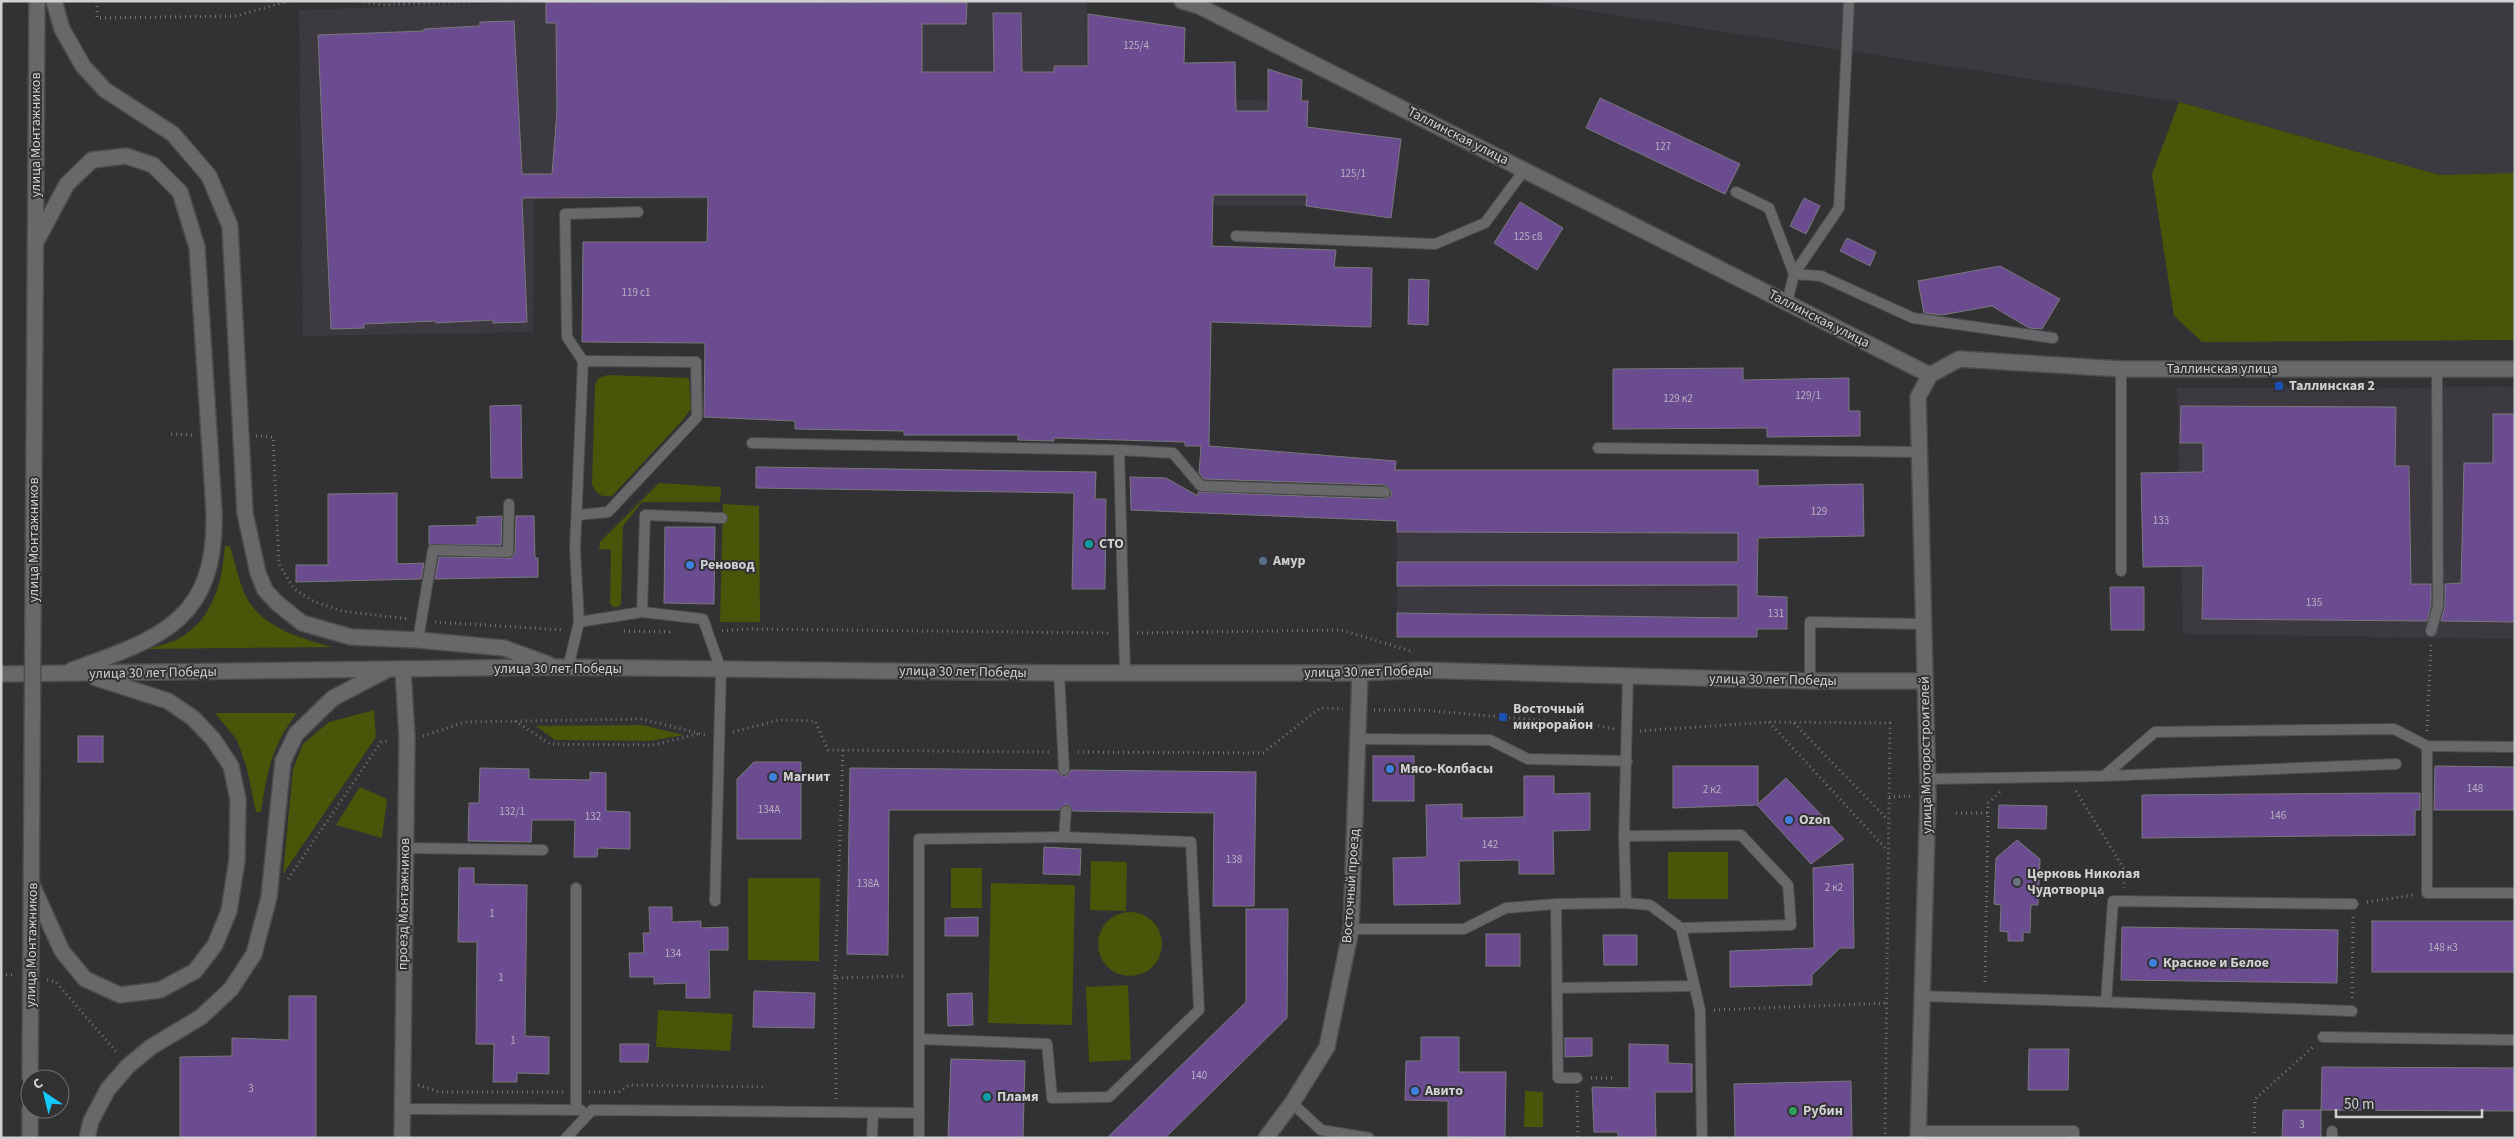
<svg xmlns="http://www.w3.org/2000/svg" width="2516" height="1139" font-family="'Source Sans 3',sans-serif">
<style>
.built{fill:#3c3941}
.green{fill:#475608}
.building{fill:#6b4c90;stroke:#79787b}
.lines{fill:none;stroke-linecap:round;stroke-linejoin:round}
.lane-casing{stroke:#4d4d4f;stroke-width:12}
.street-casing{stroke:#4d4d4f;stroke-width:18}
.secondary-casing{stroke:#4d4d4f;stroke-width:18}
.path{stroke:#757477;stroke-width:3;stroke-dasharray:1 4;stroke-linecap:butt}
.lane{stroke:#68676a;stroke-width:10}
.street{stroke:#68676a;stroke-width:15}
.secondary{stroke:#68676a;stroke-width:15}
.secondary-bridge-casing{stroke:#4d4d4f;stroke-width:18;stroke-linecap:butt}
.secondary-bridge{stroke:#68676a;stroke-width:15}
.transit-dot{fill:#1a4fb4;stroke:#323134;stroke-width:2}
.culture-dot{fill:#0f9aa8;stroke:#323134;stroke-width:2}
.service-dot{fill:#5c6f8a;stroke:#323134;stroke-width:2}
.shop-dot{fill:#3f7fe0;stroke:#323134;stroke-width:2}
.worship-dot{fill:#6b7280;stroke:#323134;stroke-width:2}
.leisure-dot{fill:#2e9e5b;stroke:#323134;stroke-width:2}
.labels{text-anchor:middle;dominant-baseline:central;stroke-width:4;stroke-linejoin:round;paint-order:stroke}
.number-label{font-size:11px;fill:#b8b0c2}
.street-label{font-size:14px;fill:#d1d1d3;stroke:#323134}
.poi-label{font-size:14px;font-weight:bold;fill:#d1d1d3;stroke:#323134;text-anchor:start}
</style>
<rect width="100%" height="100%" fill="#323134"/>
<g class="built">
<path d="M559,1H1087L1086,98L1308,101L1306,206L534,198L533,332L303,336L299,10Z"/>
<path d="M1525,1H2515V173L2441,175L2179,102Z"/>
<path d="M2515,387V639L2183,634L2177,388Z"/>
<path d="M1397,470H1758L1757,637H1397Z"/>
</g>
<g class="green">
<path d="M2179,102L2440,175L2515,173V340L2202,342L2174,316L2152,174Z"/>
<path d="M608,375L689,378L691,409L682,421L612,496C601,498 597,494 592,485L595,385L598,378Z"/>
<path d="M659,483L721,487L720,502H642L623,526L621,604L618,607H613L610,603L611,550L599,549L600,542Z"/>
<path d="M723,504L759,506L760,622H720Z"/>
<path d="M225,546H230C234,559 237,574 242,587C255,626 297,637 332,647L148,649C158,645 169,644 178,639C213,620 222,583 225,546Z"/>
<path d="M374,710L376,737L283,874L293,769L303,744L329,722Z"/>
<path d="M215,713H297C272,745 267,772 261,812H256L247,769L237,740Z"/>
<path d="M642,725L684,735L650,741L555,740L536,726Z"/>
<path d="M360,787L387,799L382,838L336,825Z"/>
<rect x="1668" y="852" width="60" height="47"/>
<path d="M1091,861L1127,862L1126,911L1090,910Z"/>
<rect x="951" y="868" width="31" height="40"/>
<path d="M748,878H820L819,961L748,960Z"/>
<path d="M991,883L1075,885L1072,1025L988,1023Z"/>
<circle cx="1130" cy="944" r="32"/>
<path d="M1128,985L1131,1060L1089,1062L1086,987Z"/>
<path d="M658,1010L733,1014L730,1051L656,1047Z"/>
<path d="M1525,1091L1543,1092V1127H1524Z"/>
</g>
<g class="building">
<path d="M546,2L967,3L966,24H922V72H994L993,13H1021L1022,72H1054V66H1088V14L1185,28L1184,63L1235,62L1236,111H1268V69L1302,80L1301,101H1308L1307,127L1401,139L1391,218L1306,206L1307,195H1213L1212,246L1336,250L1334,267L1372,268L1371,327L1211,322L1209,446L1396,461L1395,470H1758V486L1863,484L1864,536L1758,538L1757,596L1787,597V629H1757V637H1397V613L1738,618V585L1397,586V562H1738V533L1397,532V521L1131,510L1130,477L1166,478L1198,496V492L1385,499L1391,496L1392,492L1385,485L1204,479L1199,473L1201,446H1185V442L1054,438V441L1018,440V435H904V431L795,429V421L704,417L705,343L582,342L583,242H707L708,197L522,198L527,322L493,323V320L436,323V321L364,324V328L331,329L318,35L424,31V29L480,26V22L514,21L522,174H552L557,111L556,23H546Z"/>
<path d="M1600,98L1740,164L1725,194L1586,128Z"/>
<path d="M1804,198L1820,206L1806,234L1790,226Z"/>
<path d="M1520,202L1563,228L1537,270L1494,243Z"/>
<path d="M1847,238L1876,252L1870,266L1840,251Z"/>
<path d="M2000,266L2060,299L2042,329L2029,328L1992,306L1942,315L1924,313L1918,281Z"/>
<path d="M1409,279L1429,280L1428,325L1408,324Z"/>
<path d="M1743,368V380L1849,378V411H1860V436L1767,437V428L1613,429V369Z"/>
<path d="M521,405L522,478H491L490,406Z"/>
<path d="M2181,406L2396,407L2395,466H2409L2411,584H2431V605L2427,621L2202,619L2203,566L2143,567L2141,473L2203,472V443H2180Z"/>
<path d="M2493,414H2515V622L2441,621L2445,606V584L2461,583L2464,463H2493Z"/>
<path d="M756,467L1096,472L1095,499H1106L1105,589H1072L1074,493L756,488Z"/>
<path d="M397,493V564L424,563L421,579L296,582V565H328V494Z"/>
<path d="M502,516L501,545H429V526L477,525V517Z"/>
<path d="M516,516H534L535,558H538V577L435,579L439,557L512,558L515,552Z"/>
<path d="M665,527H715L714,604L664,603Z"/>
<path d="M2110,587H2144V630H2111Z"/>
<rect x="78" y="736" width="25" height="26"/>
<rect x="1373" y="756" width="41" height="45"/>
<path d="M754,762H801V839H737V779Z"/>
<path d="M1673,766H1758V804L1786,778L1844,839L1811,864L1757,805L1673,808Z"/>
<path d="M2435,766L2515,767V810H2434Z"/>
<path d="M480,768L529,769V779L590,780V772L606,773V811L630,812V849L598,848L597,857H574L575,820H532L531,842L468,841L469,803H479Z"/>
<path d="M850,768L1057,770L1059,774L1064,777L1068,775L1071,770L1256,772L1254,906H1213L1214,813L1073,811L1070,806L1066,804L1059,810H889L888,955L847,954Z"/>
<path d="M1524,776H1554V794L1590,793V830L1553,831L1554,874H1519V860L1459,861L1460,904L1394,905L1393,858L1427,857L1426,805L1462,804V818L1524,817Z"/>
<path d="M2390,793H2420V810H2415V835L2142,838V795Z"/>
<path d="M1999,805L2047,806L2046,829L1998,828Z"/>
<path d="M2017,840L2040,859L2038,905H2031L2030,933L2023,932V941H2008V932L2000,931L2001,905L1994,904L1996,858Z"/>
<path d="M1044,847L1081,849L1080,875L1043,874Z"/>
<path d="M1853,864L1854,948H1840L1812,975V985L1730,987V951L1814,948L1813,868Z"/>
<path d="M459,868H474V884L527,885L525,1036L549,1037V1074L517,1073V1082H493L494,1044H476L477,942H458Z"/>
<path d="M649,907H672V922L701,921V928L728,927V950H709L710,998H686V983L654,984V977H630L629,953H644L643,933H650Z"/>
<path d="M1246,909H1288L1287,1018L1165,1138H1107L1246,1002Z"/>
<path d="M978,917V936H945V918Z"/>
<rect x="2372" y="921" width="143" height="51"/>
<path d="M2122,927L2338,930L2337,983L2121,980Z"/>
<rect x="1486" y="934" width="34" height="32"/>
<path d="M1603,935H1637V965H1604Z"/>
<path d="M754,991L815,993L814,1028L753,1027Z"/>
<path d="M972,993L973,1025L948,1026L947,994Z"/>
<path d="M289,996H316V1138H180V1057L232,1056V1038L289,1040Z"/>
<path d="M1421,1037H1459V1072H1506L1505,1138L1448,1137V1101L1405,1100L1406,1061H1421Z"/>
<path d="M1565,1038H1592V1056L1565,1057Z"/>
<path d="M620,1044H649L648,1062H620Z"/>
<path d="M1629,1044L1668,1045V1063L1692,1064V1092H1655L1656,1138H1618V1132H1594L1592,1087L1629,1088Z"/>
<path d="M2029,1049H2069L2068,1090H2028Z"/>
<path d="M951,1059L1025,1061L1023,1138H948Z"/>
<path d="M2322,1067L2515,1068V1111L2321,1110Z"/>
<path d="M1851,1081L1852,1138H1735L1734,1084Z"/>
<path d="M2283,1110H2321V1138H2282Z"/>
</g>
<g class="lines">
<defs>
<g id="lane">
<path d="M1736,192L1769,208L1794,274L1787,303"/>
<path d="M1236,236L1435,244L1485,223L1525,169"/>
<path d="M1794,274L1839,208L1849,1"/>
<path d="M1794,274L1821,276L1913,318L2053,338"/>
<path d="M583,361L567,337L565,214L638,212"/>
<path d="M2121,369V571"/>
<path d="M752,443L1119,450"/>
<path d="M1598,448L1920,452"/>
<path d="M642,612L645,515L722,518"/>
<path d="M579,622L642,612L703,619L721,670L715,901"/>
<path d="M2431,631L2438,606L2437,369"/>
<path d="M418,640L433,550L508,552L509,504"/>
<path d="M568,668L579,622L575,549L583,361L696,362L697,417L608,512L578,515"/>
<path d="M1125,672L1119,450L1173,453L1201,486L1385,492"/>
<path d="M1059,673L1064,770"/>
<path d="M1628,676L1624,836L1626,903L1650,905L1681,928L1700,1010L1702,1138"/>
<path d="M1810,681V622L1924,624"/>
<path d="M1358,739L1490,740L1528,759L1627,761"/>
<path d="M2427,746V893H2515"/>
<path d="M2104,776L2396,764"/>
<path d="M1928,779L2104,776L2155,732L2394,729L2427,746L2515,747"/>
<path d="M1624,836L1741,835L1788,885L1791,925L1681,928"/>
<path d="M1064,837L1066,811"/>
<path d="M405,848L543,850"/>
<path d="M576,888V1110"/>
<path d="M1351,929H1464L1506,908L1556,904"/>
<path d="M1557,988L1694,986"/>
<path d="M1921,996L2106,1002L2113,901L2353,904"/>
<path d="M2106,1002L2352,1011"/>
<path d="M2323,1037L2515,1040"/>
<path d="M1577,1078H1558L1556,904L1626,903"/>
<path d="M1292,1103L1321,1130L1369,1138"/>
<path d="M402,1109L581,1110"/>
<path d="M919,1113V1138"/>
<path d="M1918,1131H2074V1138"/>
<path d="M566,1138L592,1110L919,1113V839L1064,837L1191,842L1199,1010L1109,1097L1052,1098L1047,1044L919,1039"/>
<path d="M872,1138L873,1113"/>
<path d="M2332,1138V1131"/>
</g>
<g id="street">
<path d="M1182,1L1199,6L1930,375"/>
<path d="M402,1138L407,737L403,670"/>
<path d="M1266,1138L1292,1103L1327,1047L1351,929L1360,673"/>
</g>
<g id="secondary">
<path d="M245,513L258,573L265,590L277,603L302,623L351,637L418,640L504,648L548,664"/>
<path d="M72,670C162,638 217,620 214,511"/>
<path d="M1,674L556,667L1059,673H1360L1420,670L1810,681H1925"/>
<path d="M32,885L62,951L85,979L120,995L160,990L195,971L215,945L229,911L237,860L238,799L231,766L213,739L193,718L168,701L96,678"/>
<path d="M30,1138V1109"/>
<path d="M87,1138L91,1121L108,1089L128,1066L151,1047L201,1017L231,989L254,954L269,897L283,761L296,734L333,698L383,672"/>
<path d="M1918,1138L1928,795L1918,397L1930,375L1959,359L2121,369H2515"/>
</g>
</defs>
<use href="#lane" class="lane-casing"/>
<use href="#street" class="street-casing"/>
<use href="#secondary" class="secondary-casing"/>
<g class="path">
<path d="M97,1V18L235,16L289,1"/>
<path d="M359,1L381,5L489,1"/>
<path d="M171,434L193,435"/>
<path d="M256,436L273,437L279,564L294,589L315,602L342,611L409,619"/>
<path d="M435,622L563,630"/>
<path d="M624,631L671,632"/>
<path d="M722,631L746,629L1110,633"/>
<path d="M1137,633L1341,630L1414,652"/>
<path d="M1374,710H1421L1595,725L1614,729"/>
<path d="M515,721L550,744L653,745L698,734"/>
<path d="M1769,722L1887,850"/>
<path d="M1794,723L1887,819"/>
<path d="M1640,731L1769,722L1890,723L1885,1138"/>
<path d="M2427,731L2431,645"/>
<path d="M733,732L779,720L815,721L828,750L1049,752"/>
<path d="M423,736L465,722L642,719L705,735"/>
<path d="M843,750L835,978L904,976"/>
<path d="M1078,752L1263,753L1320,708L1343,709"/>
<path d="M2076,791L2124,869V888"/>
<path d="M1889,797L1913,796"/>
<path d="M1956,813H1988L1985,984"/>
<path d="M1988,813V803L2000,792"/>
<path d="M288,879L381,742L390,741"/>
<path d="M2367,902L2413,895"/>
<path d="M1,974L14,975"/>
<path d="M835,978L836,1099"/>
<path d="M47,980L56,982L118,1054"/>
<path d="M2352,998L2353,917"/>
<path d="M1714,1010L1886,1003"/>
<path d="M1591,1078H1616"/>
<path d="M418,1085L440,1092H563"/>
<path d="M1577,1091L1578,1138"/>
<path d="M589,1092H619L629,1085L766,1087"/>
<path d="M2254,1138L2255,1099L2313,1047"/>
</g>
<use href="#lane" class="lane"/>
<use href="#street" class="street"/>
<use href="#secondary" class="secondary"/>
<defs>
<g id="secondary-bridge">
<path d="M54,1L62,29L83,66L105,90L173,134L209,176L230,226L245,513"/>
<path d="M37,240L67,184L92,160L126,156L153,165L180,192L197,247L214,511"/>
<path d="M30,1079L37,1"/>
</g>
</defs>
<use href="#secondary-bridge" class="secondary-bridge-casing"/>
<use href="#secondary-bridge" class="secondary-bridge"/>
</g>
<g class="transit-dot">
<rect x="2274" y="381" width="10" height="10" rx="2.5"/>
<rect x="1498" y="712" width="10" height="10" rx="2.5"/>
</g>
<g class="culture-dot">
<circle cx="1089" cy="544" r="5"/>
<circle cx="987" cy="1097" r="5"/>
</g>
<circle class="service-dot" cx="1263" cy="561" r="5"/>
<g class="shop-dot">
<circle cx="690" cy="565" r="5"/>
<circle cx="1390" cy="769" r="5"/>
<circle cx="773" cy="777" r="5"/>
<circle cx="1789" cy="820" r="5"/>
<circle cx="2153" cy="963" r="5"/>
<circle cx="1415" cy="1091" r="5"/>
</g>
<circle class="worship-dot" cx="2017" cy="882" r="5"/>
<circle class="leisure-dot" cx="1793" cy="1111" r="5"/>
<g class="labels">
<g class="number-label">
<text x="1136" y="45">125/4</text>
<text x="1663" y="146">127</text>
<text x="1353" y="173">125/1</text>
<text x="1528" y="236">125 с8</text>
<text x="636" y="292">119 с1</text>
<text x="1808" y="395">129/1</text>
<text x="1678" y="398">129 к2</text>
<text x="1819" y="511">129</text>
<text x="2161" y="520">133</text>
<text x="2314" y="602">135</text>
<text x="1776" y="613">131</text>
<text x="2475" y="788">148</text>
<text x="1712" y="789">2 к2</text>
<text x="769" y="809">134А</text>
<text x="512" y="811">132/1</text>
<text x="2278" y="815">146</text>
<text x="593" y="816">132</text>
<text x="1490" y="844">142</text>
<text x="1234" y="859">138</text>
<text x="868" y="883">138А</text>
<text x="1834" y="887">2 к2</text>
<text x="492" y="913">1</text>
<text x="2443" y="947">148 к3</text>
<text x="673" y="953">134</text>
<text x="501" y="977">1</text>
<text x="513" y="1040">1</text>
<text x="1199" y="1075">140</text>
<text x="251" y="1088">3</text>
<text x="2302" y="1124">3</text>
</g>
<g class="street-label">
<text transform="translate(36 135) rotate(-90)">улица Монтажников</text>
<text transform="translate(1458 136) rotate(27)">Таллинская улица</text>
<text transform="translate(1819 319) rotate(27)">Таллинская улица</text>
<text x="2222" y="369">Таллинская улица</text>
<text transform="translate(34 540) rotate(-90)">улица Монтажников</text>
<text x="558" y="669">улица 30 лет Победы</text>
<text transform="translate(963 672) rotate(1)">улица 30 лет Победы</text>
<text transform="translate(1368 672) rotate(-1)">улица 30 лет Победы</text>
<text transform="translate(153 673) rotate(-1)">улица 30 лет Победы</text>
<text transform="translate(1773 680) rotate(1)">улица 30 лет Победы</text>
<text transform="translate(1926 755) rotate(-91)">улица Моторостроителей</text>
<text transform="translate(1351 886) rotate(-86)">Восточный проезд</text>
<text transform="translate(404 904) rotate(-89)">проезд Монтажников</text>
<text transform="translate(32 945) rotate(-89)">улица Монтажников</text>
</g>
<g class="poi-label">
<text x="2289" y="386">Таллинская 2</text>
<text x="1099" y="544">СТО</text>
<text x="1273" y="561">Амур</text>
<text x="700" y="565">Реновод</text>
<text x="1513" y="709">Восточный<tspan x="1513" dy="16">микрорайон</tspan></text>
<text x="1400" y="769">Мясо-Колбасы</text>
<text x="783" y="777">Магнит</text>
<text x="1799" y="820">Ozon</text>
<text x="2027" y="874">Церковь Николая<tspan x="2027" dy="16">Чудотворца</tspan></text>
<text x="2163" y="963">Красное и Белое</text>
<text x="1425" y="1091">Авито</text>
<text x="997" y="1097">Пламя</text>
<text x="1803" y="1111">Рубин</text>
</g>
</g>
<rect width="2516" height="1139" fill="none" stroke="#d1d1d3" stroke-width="5"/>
<g transform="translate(45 1094) rotate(325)"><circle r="24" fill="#323134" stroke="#727174"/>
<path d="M0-4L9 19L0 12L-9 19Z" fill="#14cafb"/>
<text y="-8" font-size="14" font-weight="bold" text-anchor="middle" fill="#d1d1d3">С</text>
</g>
<path d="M2336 1109v8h146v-8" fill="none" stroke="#d1d1d3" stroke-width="2.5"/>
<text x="2344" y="1109" font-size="15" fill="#d1d1d3" stroke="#323134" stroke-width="4" paint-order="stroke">50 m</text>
</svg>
